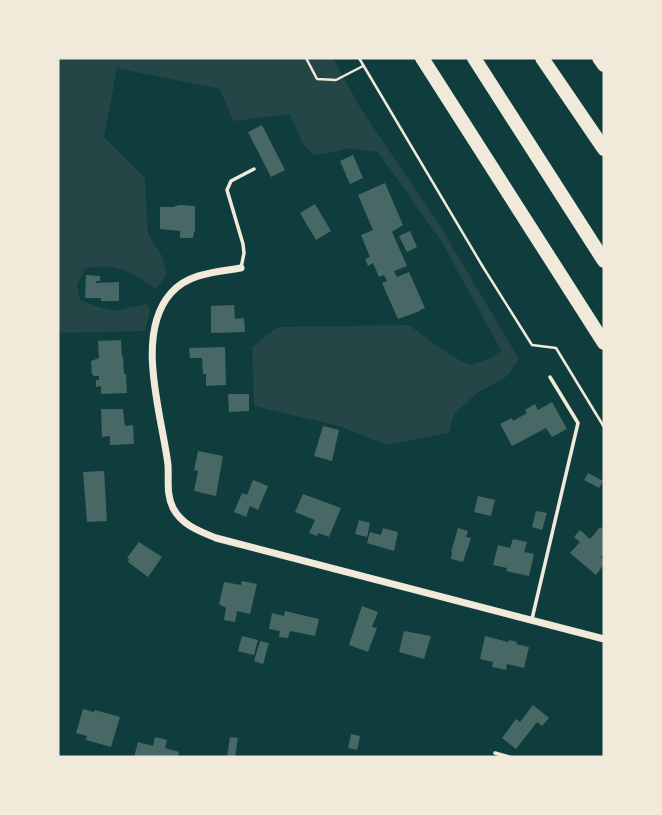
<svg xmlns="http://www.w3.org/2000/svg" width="662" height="815" font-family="'Public Sans',sans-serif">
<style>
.green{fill:#244646}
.building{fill:#486865}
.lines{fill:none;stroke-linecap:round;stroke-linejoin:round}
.path{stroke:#f1e9da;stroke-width:2.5}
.service{stroke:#f1e9da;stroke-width:3.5}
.minor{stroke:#f1e9da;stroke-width:7}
.motorway{stroke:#f1e9da;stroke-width:14}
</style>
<rect width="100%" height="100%" fill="#0f3d3e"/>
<path class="green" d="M58,58H333L362,111L437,221L519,359L506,377L477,393L454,414L449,433L387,445L339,426L254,406L252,347L278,327L409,325L436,345L459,360L470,365L492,358L501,350L443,244L378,152L349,148L340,151L313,155L303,144L290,114L233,121L220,89L117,68L104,137L145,178L148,234L162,256L167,274L156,289C133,273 114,261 85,269L77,285L80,300L95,306L114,311L147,304L150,310L145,331L58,333Z"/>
<g class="building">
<path d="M262,125L285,170L271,177L248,132Z"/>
<path d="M353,155L363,178L350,184L340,161Z"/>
<path d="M385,183L403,225L392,232L407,266L394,271L397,277L409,272L425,308L420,310V311L398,319L382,283L387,281L384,275L379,277L373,263L368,266L365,259L370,257L361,235L373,230L358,195Z"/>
<path d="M315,204L331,231L316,240L300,213Z"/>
<path d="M180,205L195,206V232H194L193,238H180V231L160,229V207H175V206Z"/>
<path d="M410,231L417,247L407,252L399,236Z"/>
<path d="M86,275L100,276V281H96V283L119,282V301H101V298H85Z"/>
<path d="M234,305L235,319L244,318L245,332L211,333V306Z"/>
<path d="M121,340L122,357H123L124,374H126L127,393L101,394V386L96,387V380H99V376H94L92,374L91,361L99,358L98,341Z"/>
<path d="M225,347L226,385L206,386V374H203L202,358H190L189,348Z"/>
<path d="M228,394H249V411L229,412Z"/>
<path d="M552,402L567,429L552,437L546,428L512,446L500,424L512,418L513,421L527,413L525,410L535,404L538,410Z"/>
<path d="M101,409H123L125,426L133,425L134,444L110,445V436L102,437Z"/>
<path d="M323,426L339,430L332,461L314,456Z"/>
<path d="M198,451L223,456L216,496L194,491L198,471L194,470Z"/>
<path d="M104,471L107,521L87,522L83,472Z"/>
<path d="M588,473L603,481L599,488L584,480Z"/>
<path d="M253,480L268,486L258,510L250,506L246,517L234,512L242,493L247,495Z"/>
<path d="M303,494L341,508L329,537L318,533L317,536L309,533L315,520L295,512Z"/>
<path d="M478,496L495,500L491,516L474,512Z"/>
<path d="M536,511L547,513L542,530L532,527Z"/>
<path d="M359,520L370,523L367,537L355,534Z"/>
<path d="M600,527L604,530V553L601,557L604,560V564L596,575L570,553L580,542L574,537L580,530L590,539Z"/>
<path d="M383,528L398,532L394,551L367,543L370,532L381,535Z"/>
<path d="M458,528L468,531L466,537L471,538L463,562L451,559L452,552H451Z"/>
<path d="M513,539L527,542L524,552L534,554L529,576L506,571L507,568L493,565L498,545L510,548Z"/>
<path d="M139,542L162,557L148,577L128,562L129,559L127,558Z"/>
<path d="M242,581L257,584L250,614L237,611L235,622L224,620L226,608L219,604L224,582L241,585Z"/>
<path d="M362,606L378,612L372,627L377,628L368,652L349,645Z"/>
<path d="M285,611L319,619L315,636L290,631L288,638L279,637L280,631L269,629L272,613L284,616Z"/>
<path d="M404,631L431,636L424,659L399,652Z"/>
<path d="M242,636L258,640L254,655L238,651Z"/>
<path d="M485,636L508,642L509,640L517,642L516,644L529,647L524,668L507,664L506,670L492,667L493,662L480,659Z"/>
<path d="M260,641L269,643L263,664L254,661Z"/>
<path d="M533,705L549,718L542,726L537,722L516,749L502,738L516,719L520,722Z"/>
<path d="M83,709L94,712L95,710L120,717L111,747L86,740L87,736L76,733Z"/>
<path d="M351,734L360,736L357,750L348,748Z"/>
<path d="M155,737L167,740L165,748L179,752L178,757H134L138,742L153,746Z"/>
<path d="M230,737L238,738L235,757H227Z"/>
</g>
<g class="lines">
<g class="path">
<path d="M306,58L317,79L336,80L363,66"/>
<path d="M359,58L483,267L532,345L556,348L604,427"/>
</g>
<g class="service">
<path d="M241,268L244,253L243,244L227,190L231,181L254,169"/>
<path d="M532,619L578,423L550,377"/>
<path d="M495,753L509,757"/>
</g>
<path class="minor" d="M241,268C217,272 188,273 171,293C134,335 162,415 168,465C169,480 166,494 173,508C182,525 199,531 216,538L604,639"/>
<g class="motorway">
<path d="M422,58L604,343"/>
<path d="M474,58L604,261"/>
<path d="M542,58L604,149"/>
<path d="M599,58L604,65"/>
</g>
</g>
<rect width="662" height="815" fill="none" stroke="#f1e9da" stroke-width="119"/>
</svg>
